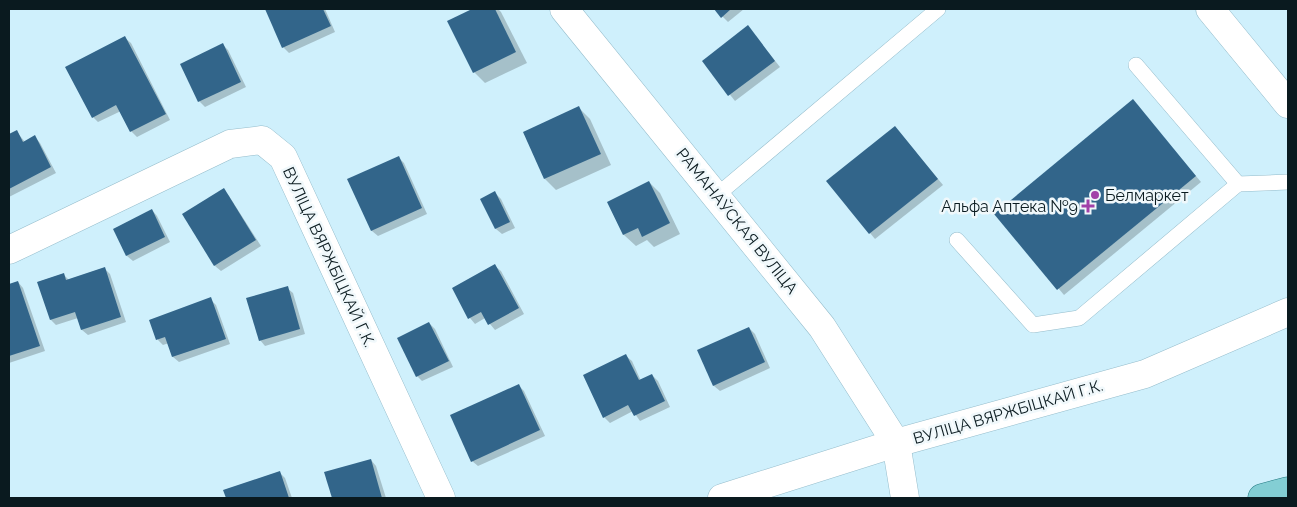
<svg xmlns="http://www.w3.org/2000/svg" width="1297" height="507" font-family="Raleway,sans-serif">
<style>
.shadow{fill:#0003}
.building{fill:#32658a}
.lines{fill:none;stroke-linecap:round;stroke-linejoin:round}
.service-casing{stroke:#94bccb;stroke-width:16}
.minor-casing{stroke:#94bccb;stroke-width:29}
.primary-casing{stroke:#237a82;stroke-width:29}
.service{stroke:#fff;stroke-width:15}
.minor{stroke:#fff;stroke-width:28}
.primary{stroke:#83ced4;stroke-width:28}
.poi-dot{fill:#a141a9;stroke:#f0f8fb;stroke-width:2}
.labels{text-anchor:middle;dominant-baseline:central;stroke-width:5;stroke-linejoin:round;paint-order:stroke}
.poi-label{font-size:16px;fill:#0a1a1f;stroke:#f0f8fb;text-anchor:start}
.street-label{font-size:16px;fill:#0a1a1f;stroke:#f0f8fb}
</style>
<rect width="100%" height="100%" fill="#cff0fc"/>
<g class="shadow">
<path d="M266,9H325L335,32L289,53L283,47Z"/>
<path d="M475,9H498L501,12L527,63L485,83L474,72L449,21Z"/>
<path d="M715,9H744L728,22Z"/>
<path d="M748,27L780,67L735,101L703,61Z"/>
<path d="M125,38L131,43L170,120L137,137L131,131L121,111L98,122L93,117Z"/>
<path d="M223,45L228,50L246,87L205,107L199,101Z"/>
<path d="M1138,107L1201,182L1064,295L996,214Z"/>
<path d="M579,108L590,119L611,165L556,190L545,179L524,133Z"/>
<path d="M16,131L25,142L35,137L40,143L56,173L9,197V135Z"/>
<path d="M900,133L943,185L875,239L870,233Z"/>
<path d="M398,157L404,163L427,214L378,236L372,231L349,180Z"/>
<path d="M649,182L660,193L680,234L654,247L647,240L636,246L624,235L609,202Z"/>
<path d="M224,190L229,196L261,246L221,271L215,266L184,214Z"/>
<path d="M495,193L501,199L515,228L502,234L496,229L482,200Z"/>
<path d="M152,210L157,216L170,242L133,261L127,256L114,229Z"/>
<path d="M495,266L501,271L524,314L495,330L485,318L475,324L470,318Z"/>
<path d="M104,268L110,274L126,322L88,335L82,330L78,318L56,325L51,320L38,282L63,274L69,280Z"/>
<path d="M18,282L23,288L45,351L9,363V285Z"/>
<path d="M287,288L293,293L305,334L265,346L260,340Z"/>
<path d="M210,299L216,305L230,344L179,362L173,357L169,343L163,345L158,340L151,320Z"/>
<path d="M429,323L435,329L453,367L422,381L417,376Z"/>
<path d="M749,328L755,334L770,368L720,391L714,386L698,351Z"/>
<path d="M626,356L632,361L641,381L652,375L658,381L670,407L640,421L633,411L610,423L604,417Z"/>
<path d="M518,385L524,391L545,436L478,466L472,461Z"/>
<path d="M371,460L376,466L386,498H333L326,473Z"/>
<path d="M279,472L285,478L292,498H227L225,490Z"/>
</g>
<g class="building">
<path d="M265,9H323L331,26L282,48Z"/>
<path d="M472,9H495L516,52L473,73L447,21Z"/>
<path d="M714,9H731L721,18Z"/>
<path d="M748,25L775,61L728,96L702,61Z"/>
<path d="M125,36L166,114L130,132L116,105L92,118L65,67Z"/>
<path d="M223,43L241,82L198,102L180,64Z"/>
<path d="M1133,99L1196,176L1057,290L994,214Z"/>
<path d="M579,106L601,154L544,179L523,132Z"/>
<path d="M895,126L938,179L869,234L826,181Z"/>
<path d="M17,130L23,142L35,135L51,167L9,189V134Z"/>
<path d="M399,156L422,208L371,231L347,179Z"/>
<path d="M649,181L670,223L642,237L638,228L623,235L607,202Z"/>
<path d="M224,188L256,240L214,266L182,214Z"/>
<path d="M495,191L510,222L495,229L480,199Z"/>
<path d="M152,209L165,237L126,256L113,229Z"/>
<path d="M495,264L519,308L488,325L481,312L468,319L452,288Z"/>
<path d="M105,267L121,317L81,330L75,312L50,320L37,282L64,273L66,280Z"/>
<path d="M18,281L40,346L9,356V284Z"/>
<path d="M288,286L300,329L259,341L246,298Z"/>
<path d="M211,297L226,339L172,357L165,337L156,340L149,320Z"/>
<path d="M429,322L449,361L416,377L397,338Z"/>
<path d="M749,327L765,362L713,386L697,350Z"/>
<path d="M626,354L639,380L652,374L665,401L634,416L628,405L603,418L583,375Z"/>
<path d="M519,384L540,430L471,462L450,415Z"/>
<path d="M371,459L382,498H332L324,472Z"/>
<path d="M280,471L289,498H226L223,490Z"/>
</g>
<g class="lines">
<defs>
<g id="service">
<path d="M1136,65L1238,184L1288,182"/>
<path d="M716,196L938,9"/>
<path d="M957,240L1033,325L1079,318L1238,184"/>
</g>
<g id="minor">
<path d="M564,9L822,327L896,443L905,498"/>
<path d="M1210,9L1288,104"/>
<path d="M9,250L230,144L262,140L283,157L441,498"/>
<path d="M722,498L896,443L1145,374L1288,312"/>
</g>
<path id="primary" d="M1262,498L1288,491"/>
</defs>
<use href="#service" class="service-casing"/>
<use href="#minor" class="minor-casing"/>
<use href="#primary" class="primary-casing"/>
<use href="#service" class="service"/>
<use href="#minor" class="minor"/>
<use href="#primary" class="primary"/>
</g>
<g class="poi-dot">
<circle cx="1095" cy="195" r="5"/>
<path d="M1085.5 198.5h5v5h5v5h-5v5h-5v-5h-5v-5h5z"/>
</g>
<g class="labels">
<g class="poi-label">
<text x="1105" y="195">Белмаркет</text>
<text x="1078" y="206" text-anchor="end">Альфа Аптека №9</text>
</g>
<g class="street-label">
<text transform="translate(737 221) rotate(51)">РАМАНАЎСКАЯ ВУЛІЦА</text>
<text transform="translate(329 257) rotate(65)">ВУЛІЦА ВЯРЖБІЦКАЙ Г.К.</text>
<text transform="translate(1008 412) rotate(-16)">ВУЛІЦА ВЯРЖБІЦКАЙ Г.К.</text>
</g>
</g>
<rect width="1297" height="507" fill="none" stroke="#0a1a1f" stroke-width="20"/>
</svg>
